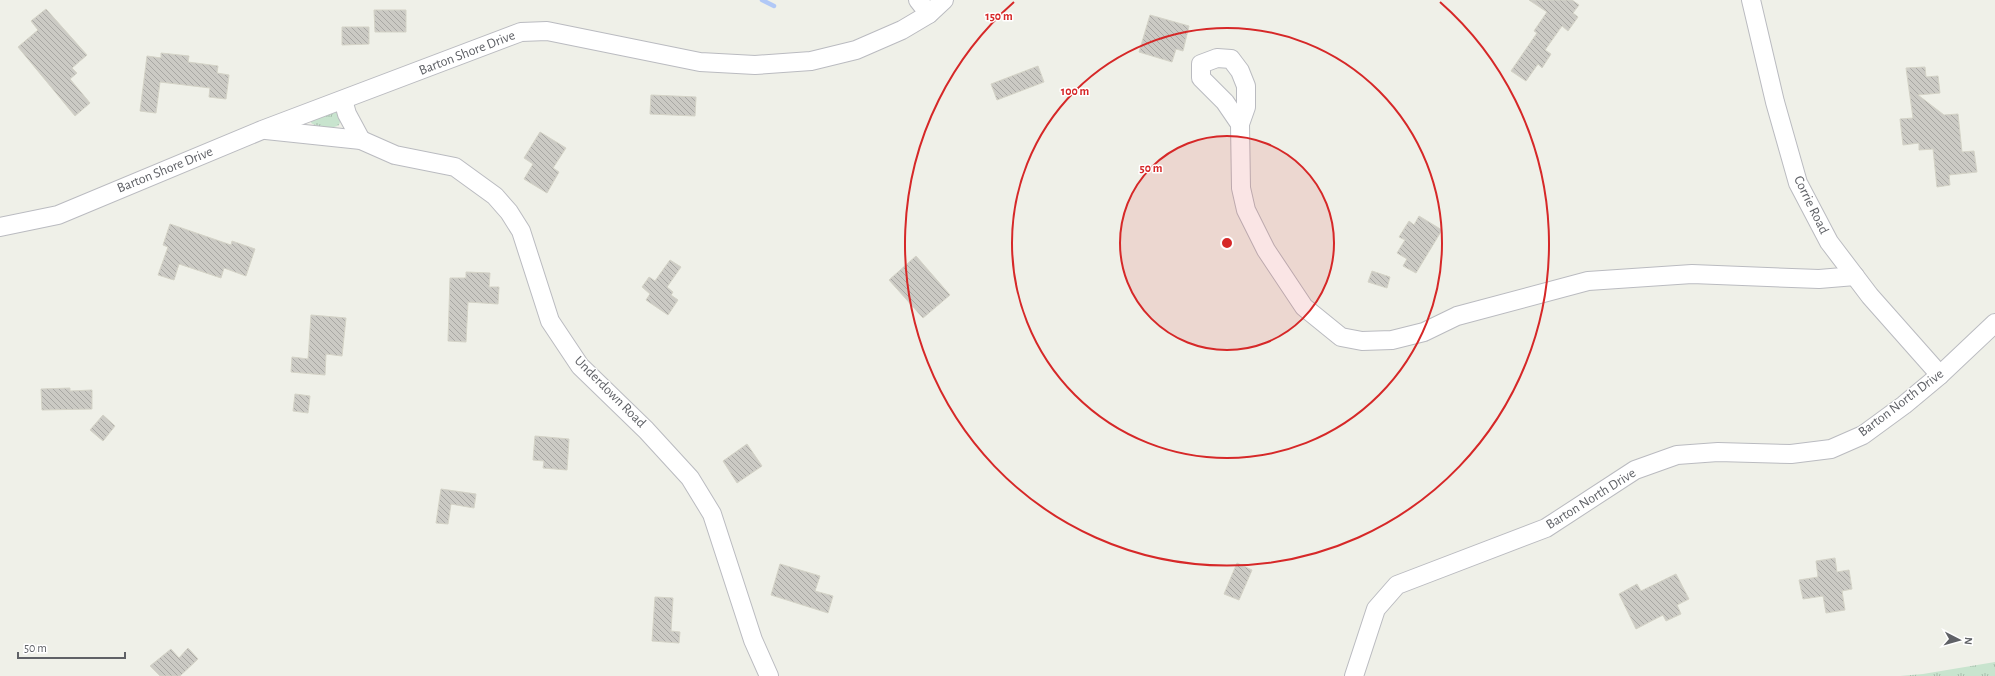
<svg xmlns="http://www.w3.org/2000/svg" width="1995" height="676" font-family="'Alegreya Sans',sans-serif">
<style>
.grass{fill:url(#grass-tufts)}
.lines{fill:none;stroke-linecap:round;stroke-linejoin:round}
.stream{stroke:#b1c8f6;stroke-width:4.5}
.building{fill:url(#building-back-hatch);stroke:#d4d3c7}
.minor-casing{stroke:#babbc0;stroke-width:20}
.minor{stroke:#fff;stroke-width:18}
.ring{fill:none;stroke:#d62828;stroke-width:2}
.labels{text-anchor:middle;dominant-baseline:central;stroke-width:3;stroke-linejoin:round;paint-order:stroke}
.street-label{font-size:14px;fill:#5f6166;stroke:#fff}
.centre{fill:#d62828;stroke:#fff;stroke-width:2}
.ring-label{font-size:12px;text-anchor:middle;font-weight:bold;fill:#d62828;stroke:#fff;stroke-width:3;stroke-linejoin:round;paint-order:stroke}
</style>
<defs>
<pattern id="grass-tufts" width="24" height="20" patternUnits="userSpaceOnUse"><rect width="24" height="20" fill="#c8e4ce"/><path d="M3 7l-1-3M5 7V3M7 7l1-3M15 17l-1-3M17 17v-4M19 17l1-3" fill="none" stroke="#a6bcab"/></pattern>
<pattern id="building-back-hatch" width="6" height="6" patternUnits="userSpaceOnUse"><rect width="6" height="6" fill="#cbcac4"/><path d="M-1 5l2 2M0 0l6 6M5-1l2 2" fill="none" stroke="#a8a7a3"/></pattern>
</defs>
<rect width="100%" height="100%" fill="#eff0e8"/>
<g class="grass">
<path d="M336,111L341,119L339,125C331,130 318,127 311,123L312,119Z"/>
<path d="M1995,662V676H1900L1923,674Z"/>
</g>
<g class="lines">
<path class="stream" d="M762,0L774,6"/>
</g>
<g class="building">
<path d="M1529,0H1572L1579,5L1573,13L1578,17L1568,31L1562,26L1545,50L1551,54L1542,68L1538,64L1526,81L1511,71L1537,33L1534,31L1547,12Z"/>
<path d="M46,9L87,55L72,68L77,73L70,79L90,103L75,116L18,47L38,30L31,21Z"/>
<path d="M374,10H406V32H375Z"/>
<path d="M1150,15L1189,26L1183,51L1176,49L1172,62L1139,52Z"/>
<path d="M342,27H369V44L342,45Z"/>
<path d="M161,53L189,56L188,62L218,66L217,73L229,75L226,99L209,97L210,88L160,82L156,113L140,111L147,56L161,58Z"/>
<path d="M1038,66L1044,82L997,100L991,84Z"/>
<path d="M1925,67L1926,77L1938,76L1940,93L1918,95L1944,115L1958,114L1962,152L1974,151L1977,172L1949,175L1950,185L1937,187L1933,149L1919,150V143L1903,145L1900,119L1913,118L1906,68Z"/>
<path d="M651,95L696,97L695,116L650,114Z"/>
<path d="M540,132L566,148L553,168L559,172L547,193L524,179L533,164L524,158Z"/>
<path d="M1419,216L1442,230L1416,273L1403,266L1407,259L1397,253L1405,240L1399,237L1409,221L1414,225Z"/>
<path d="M170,224L231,245L232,241L255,249L246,276L224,268L221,278L179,264L174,280L158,275L168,247L163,245Z"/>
<path d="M916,256L950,295L923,318L889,280Z"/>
<path d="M670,260L681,267L667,287L673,292L671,295L678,300L668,315L646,300L650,294L642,287L649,277L655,281Z"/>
<path d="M1372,271L1390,277L1387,288L1368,282Z"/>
<path d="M466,272L490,273L489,287H499L498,304L468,302L466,342L448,341L450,278H466Z"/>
<path d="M311,315L346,318L342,356L326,354L325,375L291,372L292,357L308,359Z"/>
<path d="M70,388V391L92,390V409L42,410L41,389Z"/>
<path d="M295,394L310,396L308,413L293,411Z"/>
<path d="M103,415L115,426L103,441L90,430Z"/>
<path d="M535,436L569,439L567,470L543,468L544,461L533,460Z"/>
<path d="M747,444L762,466L737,483L723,461Z"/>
<path d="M441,489L476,494L474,508L451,504L448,524L436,523Z"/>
<path d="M1835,558L1837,572L1849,570L1852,589L1842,591L1845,610L1826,613L1823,596L1803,599L1799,580L1818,577L1816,561Z"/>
<path d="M1237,563L1252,570L1239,600L1224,594Z"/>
<path d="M780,564L820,576L815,591L833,596L828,613L771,595Z"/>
<path d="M1676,574L1689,599L1677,605L1681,614L1666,621L1663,615L1636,629L1619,594L1637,584L1641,591Z"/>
<path d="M655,597L673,598L671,631L680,632L679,643L652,641Z"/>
<path d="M188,648L198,659L180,676H160L150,666L171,649L179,658Z"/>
</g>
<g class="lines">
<defs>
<g id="minor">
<path d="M918,0L929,14"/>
<path d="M1751,0L1775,102L1798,183L1829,242L1870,296L1940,375"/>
<path d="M343,100L347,114L361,140"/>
<path d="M1240,124L1225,102L1201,78V64L1217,58L1231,59L1240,71L1246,86V107L1240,124L1241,188L1246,210L1266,250L1304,307L1341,337L1362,341L1392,340L1424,332L1457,316L1588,281L1692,274L1819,279L1855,276"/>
<path d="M266,130L361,140L395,155L455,167L495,196L509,212L521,231L550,321L580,366L646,430L690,478L712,514L753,640L769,676"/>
<path d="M0,227L58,215L262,130L521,32L547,31L700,62L755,65L811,61L856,50L902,30L929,14L944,0"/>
<path d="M1354,676L1376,609L1397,585L1546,528L1635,470L1677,455L1718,452L1791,454L1831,449L1863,435L1904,405L1940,375L1995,323"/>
</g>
</defs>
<use href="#minor" class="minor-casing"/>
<use href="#minor" class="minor"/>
</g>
<circle cx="1227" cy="243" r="107" fill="#d62828" fill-opacity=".12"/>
<g class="ring">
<circle cx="1227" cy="243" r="107"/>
<circle cx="1227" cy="243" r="215"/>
<path d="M1440 2A322 322 0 1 1 1014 2"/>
</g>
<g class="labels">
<g class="street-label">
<text transform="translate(467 53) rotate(-21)">Barton Shore Drive</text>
<text transform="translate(165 170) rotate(-22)">Barton Shore Drive</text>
<text transform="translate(1811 205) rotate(64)">Corrie Road</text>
<text transform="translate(610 392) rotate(45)">Underdown Road</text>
<text transform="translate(1901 403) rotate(-37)">Barton North Drive</text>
<text transform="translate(1591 499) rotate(-32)">Barton North Drive</text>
</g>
</g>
<circle cx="1227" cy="243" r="6" class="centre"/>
<g class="ring-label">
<text x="999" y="20">150 m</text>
<text x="1075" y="95">100 m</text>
<text x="1151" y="172">50 m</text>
</g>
<g transform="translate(1959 640) rotate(96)" stroke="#ffffff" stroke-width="3" paint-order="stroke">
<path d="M0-3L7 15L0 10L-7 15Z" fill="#5f6166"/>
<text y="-6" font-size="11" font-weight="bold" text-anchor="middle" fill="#5f6166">N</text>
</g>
<path d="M18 652v6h107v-6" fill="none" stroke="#5f6166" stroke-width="2"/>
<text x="24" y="652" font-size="12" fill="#5f6166" stroke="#ffffff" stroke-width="3" paint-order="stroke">50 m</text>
</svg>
